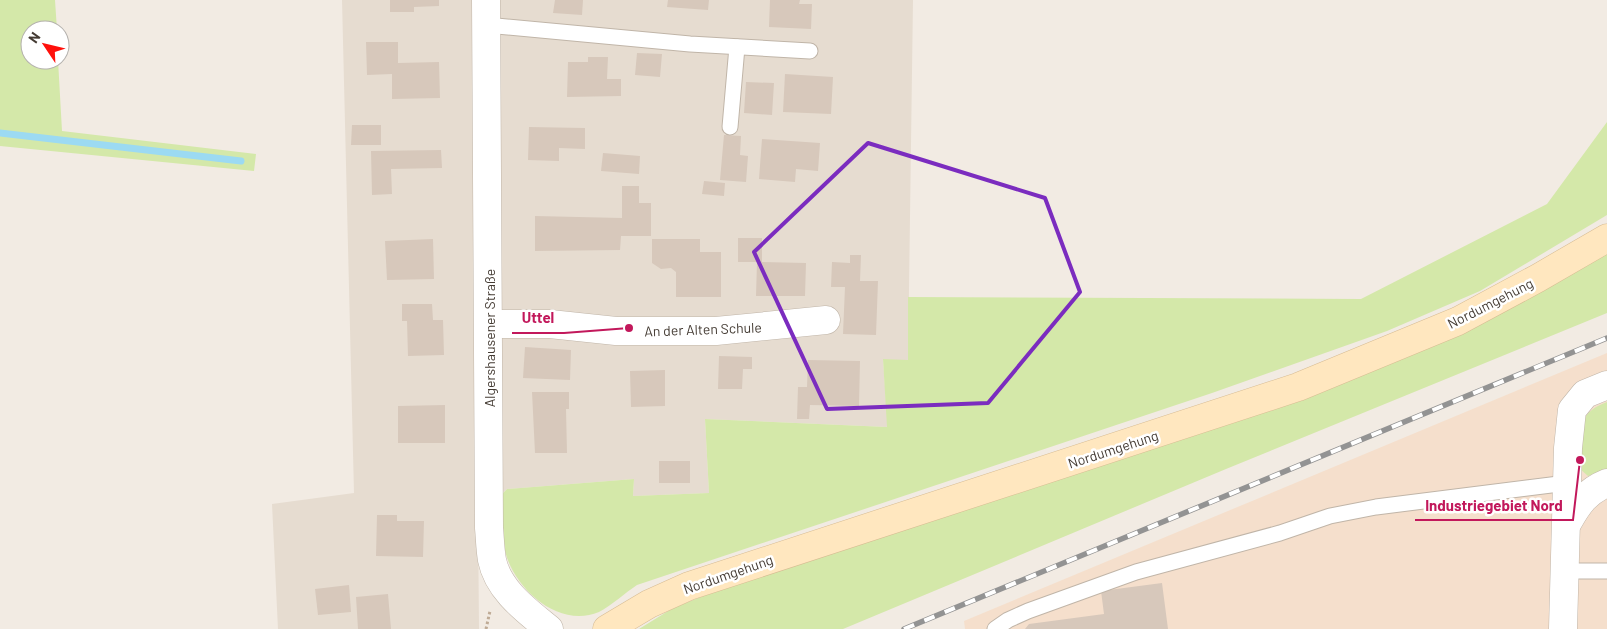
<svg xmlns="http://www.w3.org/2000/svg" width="1607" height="629" font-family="Barlow,sans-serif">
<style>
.residential{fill:#e6dcd0}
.commercial{fill:#f5dfcc}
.green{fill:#d4e8a9}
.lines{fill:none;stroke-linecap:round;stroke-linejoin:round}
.stream{stroke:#9cdaf2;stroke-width:7}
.building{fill:#d7c8bb}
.lane-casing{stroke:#c0b5a8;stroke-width:17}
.street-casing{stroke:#c0b5a8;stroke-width:29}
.secondary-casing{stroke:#d7bc93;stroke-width:29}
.path{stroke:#bfab96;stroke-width:3;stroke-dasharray:2.5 2.5;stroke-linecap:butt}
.lane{stroke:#fff;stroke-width:15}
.street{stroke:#fff;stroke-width:28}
.secondary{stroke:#ffe7bf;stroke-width:28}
.rail-casing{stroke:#939393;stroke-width:5.5}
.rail{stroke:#fff;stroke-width:4;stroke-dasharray:11;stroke-linecap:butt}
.marked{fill:none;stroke:#7b2cbf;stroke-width:4;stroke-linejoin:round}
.labels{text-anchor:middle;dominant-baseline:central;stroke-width:5;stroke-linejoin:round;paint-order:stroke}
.street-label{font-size:14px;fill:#443b33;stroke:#fff}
.leader{fill:none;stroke:#c2185b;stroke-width:2}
.callout-dot{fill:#c2185b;stroke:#fff;stroke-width:2}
.callout-label{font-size:15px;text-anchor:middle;font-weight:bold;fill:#c2185b;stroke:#fff;stroke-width:5;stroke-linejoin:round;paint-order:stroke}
</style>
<rect width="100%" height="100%" fill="#f2ebe3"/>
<path class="residential" d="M342,0H913L908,361L883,360L888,427L705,419L709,493L633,496L634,479L507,489L478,516L479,629H278L272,504L354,493Z"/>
<path class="commercial" d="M1607,353V629H965L964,621Z"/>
<g class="green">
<path d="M0,0H55L57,30H30V60H58L62,131L256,154L254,171L0,146Z"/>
<path d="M1607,122V215L1480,291L1387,331L1212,393L637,585C625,593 612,605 599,612C558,629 514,588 505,551C500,534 501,514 499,497L507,489L634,479L633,496L709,493L705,419L887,427L883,359L908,360V297L1361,299L1547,204Z"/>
<path d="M1607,252V313L1226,469L843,629H639L673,608L726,587C857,544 988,501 1119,459C1288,404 1456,348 1607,252Z"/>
<path d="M1607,402V470L1588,476L1579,468C1580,437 1573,414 1607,402Z"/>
</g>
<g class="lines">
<path class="stream" d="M0,133L241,161"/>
</g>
<g class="building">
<path d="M390,0H439V6L414,7V12H390Z"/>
<path d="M555,0H583L582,15L553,13Z"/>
<path d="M668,0H709L708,10L667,7Z"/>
<path d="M770,0H800L799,4H812L811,29L769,27Z"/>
<path d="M366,42H398V63L439,62L440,98L392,99V74L367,75Z"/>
<path d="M637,53L662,54L660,77L635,75Z"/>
<path d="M588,57H608L607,79H621V96L567,97L568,62H588Z"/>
<path d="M785,74L833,77L831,114L783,112Z"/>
<path d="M746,82L774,83L772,115L744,113Z"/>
<path d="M352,125H381V145H351Z"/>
<path d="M529,127L585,128V149L559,148V161L528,160Z"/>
<path d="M724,135L741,136L740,155L748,156L746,182L720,180Z"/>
<path d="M762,139L820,143L818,171L796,169L795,182L759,179Z"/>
<path d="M441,150L442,168L391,169L392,194L372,195L371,151Z"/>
<path d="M603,153L640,156L639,174L601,171Z"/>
<path d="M704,181L725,183L724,196L702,194Z"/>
<path d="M622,186H639V203H651V236H621L620,250L535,251V216L622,218Z"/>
<path d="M738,238H762V262L806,263L805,296H756L757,262H738Z"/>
<path d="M433,239L434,279L387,280L385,241Z"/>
<path d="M652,239H700V252H721V297H676V272L671,268L661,269L652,263Z"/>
<path d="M850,255H861L860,281H878L876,335L843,334L845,287H831L832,262L850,263Z"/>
<path d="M402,304H432L433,320H443L444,355L408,356L407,321H402Z"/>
<path d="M525,347L571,350L570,380L523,378Z"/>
<path d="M719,356L752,357V369H743L742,389H718Z"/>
<path d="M808,360L860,361L859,406L810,405L809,419H797L798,387H807Z"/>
<path d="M665,370V406L631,407L630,371Z"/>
<path d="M532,392H569V409H566L567,453H535Z"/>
<path d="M445,405V443H398V406Z"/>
<rect x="659" y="461" width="31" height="22"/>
<path d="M377,515H397V521H424L423,557L376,556Z"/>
<path d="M1162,583L1168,629H1025L1029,624L1104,614L1101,591Z"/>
<path d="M349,585L351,612L318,615L315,589Z"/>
<path d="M388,594L391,629H358L356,597Z"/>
</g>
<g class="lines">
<defs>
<g id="lane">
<path d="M486,25L690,44L810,51"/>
<path d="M730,127L737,47"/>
<path d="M1565,571H1607"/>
<path d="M995,629L1008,620L1028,611L1136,572L1280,533L1330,516L1376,507L1567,483"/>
</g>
<g id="street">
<path d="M486,0L489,528C490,538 490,549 492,560C498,590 526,610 549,629"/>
<path d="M489,324H550L616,331H716L826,320"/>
<path d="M1568,522C1578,504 1587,491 1607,483"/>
<path d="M1563,629L1568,448L1572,410L1585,394L1607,385"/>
</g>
<path id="secondary" d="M607,629L649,604L689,586L1298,387L1458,321L1538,278L1607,238"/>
</defs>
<use href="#lane" class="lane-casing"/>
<use href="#street" class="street-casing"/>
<use href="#secondary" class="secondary-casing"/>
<path class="path" d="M486,629L490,611"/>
<use href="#lane" class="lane"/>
<use href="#street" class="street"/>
<use href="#secondary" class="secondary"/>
<defs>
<path id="rail" d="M904,629L1607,338"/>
</defs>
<use href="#rail" class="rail-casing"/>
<use href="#rail" class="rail"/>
</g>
<path class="marked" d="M868,143L1045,198L1080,292L988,403L827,409L754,252Z"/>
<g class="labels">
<g class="street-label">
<text transform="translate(1490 303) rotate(-27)">Nordumgehung</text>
<text transform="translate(703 329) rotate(-2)">An der Alten Schule</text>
<text transform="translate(489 338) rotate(-90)">Algershausener Straße</text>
<text transform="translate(1113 449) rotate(-18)">Nordumgehung</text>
<text transform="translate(728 574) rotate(-19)">Nordumgehung</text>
</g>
</g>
<path class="leader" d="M629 328L564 333H512M1580 460L1573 520H1415"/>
<g class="callout-dot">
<circle cx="629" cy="328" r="5"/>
<circle cx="1580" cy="460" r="5"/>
</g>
<g class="callout-label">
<text x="538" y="323">Uttel</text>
<text x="1494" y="511">Industriegebiet Nord</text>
</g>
<g transform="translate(45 45) rotate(305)"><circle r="24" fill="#ffffff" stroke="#b4b1ad"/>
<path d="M0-4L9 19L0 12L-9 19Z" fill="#ff110c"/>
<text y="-8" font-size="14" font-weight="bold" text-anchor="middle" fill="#443b33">N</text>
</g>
</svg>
